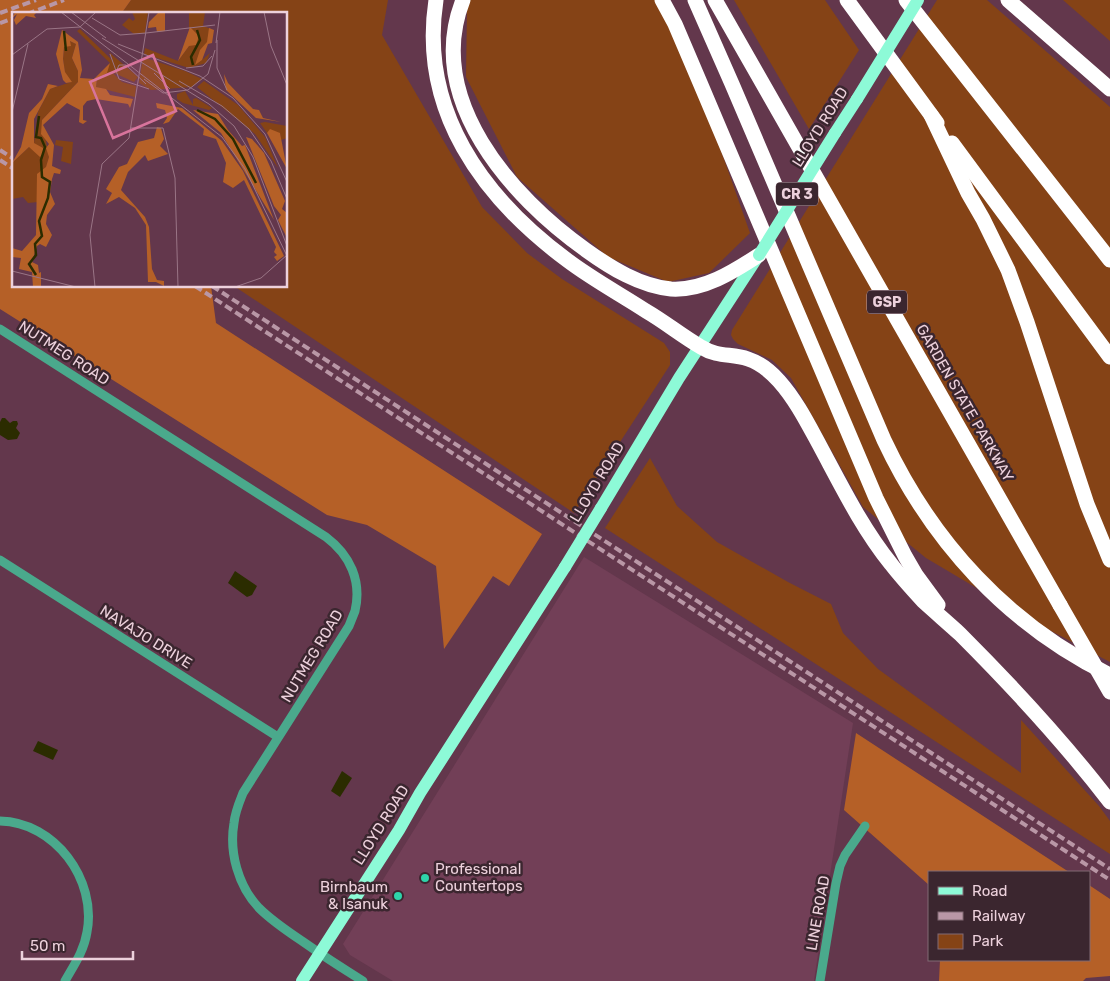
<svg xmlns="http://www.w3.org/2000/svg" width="1110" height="981" font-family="Rubik,sans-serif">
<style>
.built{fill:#723f57}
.green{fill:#854316}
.forest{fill:#b56027}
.water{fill:#2b2c00}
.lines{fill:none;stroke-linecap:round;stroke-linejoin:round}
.minor{stroke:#4aa98c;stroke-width:9}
.major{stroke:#8dfad7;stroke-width:12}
.highway{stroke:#fff;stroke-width:15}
.rail{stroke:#b997a6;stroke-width:4;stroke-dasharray:8 4;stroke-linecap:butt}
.major-bridge{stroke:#8dfad7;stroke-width:12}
.highway-bridge{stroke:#fff;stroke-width:15}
.poi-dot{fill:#2ed4aa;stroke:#3b262f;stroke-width:2}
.labels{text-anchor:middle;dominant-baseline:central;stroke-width:5;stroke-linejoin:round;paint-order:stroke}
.shield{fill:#3b262f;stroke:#b89ea8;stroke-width:1}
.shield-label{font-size:14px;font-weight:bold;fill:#edd1dc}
.street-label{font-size:15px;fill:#edd1dc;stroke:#3b262f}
.poi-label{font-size:15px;fill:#edd1dc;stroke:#3b262f;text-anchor:start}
.inset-river{fill:none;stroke:#2b2c00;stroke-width:2.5}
.inset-road{fill:none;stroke:#9a7586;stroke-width:1}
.view{fill:#d8749c;fill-opacity:0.15;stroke:#d8749c;stroke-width:2.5}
.inset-edge{fill:none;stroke:#edd1dc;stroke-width:2.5}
</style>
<rect width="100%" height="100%" fill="#63374c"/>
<path class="built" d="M584,557L853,723L814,981H393L350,955L343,944Z"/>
<g class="green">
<path d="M131,0H388L382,35L482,207L527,253L562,279L664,343L670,352V365L574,513L234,286H286V14H121Z"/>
<path d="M465,0H668L750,233L709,273L668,282L608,257L517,177L466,77L467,10Z"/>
<path d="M734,0H825L859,50L809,129Z"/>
<path d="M937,0H987L1110,107V662L1034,622L926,558L863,507L791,378L772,360L738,344L733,339L731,335L732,330Z"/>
<path d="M1063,0H1110V41Z"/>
<path d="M650,458L677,506L717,542L788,582L831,604L843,633L878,669L1021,773V720L1099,806L1110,821V854L605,528Z"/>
</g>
<g class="forest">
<path d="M0,0H131L121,14H14V286H211L216,323L542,534L509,586L493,576L444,649L436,566L367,525L327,515L0,309Z"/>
<path d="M856,733L1069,872H929V885L844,810Z"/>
<path d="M1089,885L1110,899V976L1086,978L1083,981H939L940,960H1089Z"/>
</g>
<g class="water">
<path d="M2,418H5L10,423L13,421H17L18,424L16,428L20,433L17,439L8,440L0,435V422Z"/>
<path d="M235,571L257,586L252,595L247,597L228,583Z"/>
<path d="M38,741L58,750L53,760L33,751Z"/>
<path d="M342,771L352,778L340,797L331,791Z"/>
</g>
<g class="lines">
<g class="minor">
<path d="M0,329L326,537C350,555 362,581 355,611C353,616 351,621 349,626L243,793C239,803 235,812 234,823C229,852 238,886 259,908C272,921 287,931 302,941C322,955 342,968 363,981"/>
<path d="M0,560L278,737"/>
<path d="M0,821C55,822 97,880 87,932C84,951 74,965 65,981"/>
<path d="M820,981L836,883L840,866L845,855L865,826"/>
</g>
<g class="major">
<path d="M835,133L857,99"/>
<path d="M601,508L679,378L757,258"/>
<path d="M302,981L399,830L420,793L565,567"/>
</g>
<g class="highway">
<path d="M436,0C419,110 482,197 567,260C592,279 620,294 646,311C665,322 682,336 701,347C719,358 731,353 748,359C760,363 771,372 779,381C796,400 808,424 820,446C842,487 862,528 891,564C901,577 912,589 923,601C935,612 948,623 960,634C1013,687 1064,742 1110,802"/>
<path d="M463,0C424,99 511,197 586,250C611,268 640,286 671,289C703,291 733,272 759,255"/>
<path d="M662,0L675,24L701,85L876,498L905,556L916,575L938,605"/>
<path d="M695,0L732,84L884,440C932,542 1008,625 1110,675"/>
<path d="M715,0L1060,605"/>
<path d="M847,0L937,123"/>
<path d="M906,0L1110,260"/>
<path d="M1008,0L1110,89"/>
<path d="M931,115L968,193L983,219L1008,270L1027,322L1087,504L1110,560"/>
<path d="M952,143L1110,357"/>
</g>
<g class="rail">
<path d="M0,13L36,0"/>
<path d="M27,14L64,0"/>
<path d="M0,23L14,18"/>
<path d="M0,150L14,159"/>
<path d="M0,160L14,169"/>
<path d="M195,286L1110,880"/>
<path d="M212,286L1110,869"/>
</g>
<g class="major-bridge">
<path d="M857,99L918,0"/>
<path d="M759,255L835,133"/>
<path d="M565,567L601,508"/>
</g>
<path class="highway-bridge" d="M1060,605L1110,692"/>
</g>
<g class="poi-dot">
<circle cx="425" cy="878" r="5"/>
<circle cx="398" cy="896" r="5"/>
</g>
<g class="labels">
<g class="shield">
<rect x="776" y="182.5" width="42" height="23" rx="4"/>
<rect x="867" y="290.5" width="40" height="23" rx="4"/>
</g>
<g class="shield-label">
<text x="797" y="194">CR 3</text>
<text x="887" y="302">GSP</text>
</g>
<g class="street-label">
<text transform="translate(820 127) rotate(-58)">LLOYD ROAD</text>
<text transform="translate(64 353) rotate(33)">NUTMEG ROAD</text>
<text transform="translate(965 403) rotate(60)">GARDEN STATE PARKWAY</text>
<text transform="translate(597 482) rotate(-59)">LLOYD ROAD</text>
<text transform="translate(146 637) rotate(32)">NAVAJO DRIVE</text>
<text transform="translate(312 656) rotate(-59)">NUTMEG ROAD</text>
<text transform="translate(381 825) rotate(-58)">LLOYD ROAD</text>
<text transform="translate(818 913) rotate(-80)">LINE ROAD</text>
</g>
<g class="poi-label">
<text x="435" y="869">Professional<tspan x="435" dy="17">Countertops</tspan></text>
<text x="388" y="887" text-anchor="end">Birnbaum<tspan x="388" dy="17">&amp; Isanuk</tspan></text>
</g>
</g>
<g transform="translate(12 12)">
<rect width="275" height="275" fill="#63374c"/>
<path d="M120,0H136L133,21L122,22L110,13L117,6L121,9L123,7ZM177,0H193L191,14L199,17L190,48L198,41L194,51L177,56L132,42L133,36L166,49L177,34ZM68,17L101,49L97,40L126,65L122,70L100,60L110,70L124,74L123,85L84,75L85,66L98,51L65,19ZM58,29L64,32L60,46L66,59V70L30,108L37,145L34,156L25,163L26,190L16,191L11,185L0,187V151L17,135L31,142L22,131L26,100L38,77L59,70L53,61L51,47L52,35ZM131,45L173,59L190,67L180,75L139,78L127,71ZM192,69L226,93L253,125L266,156L243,122L185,75ZM173,79L181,93V87L184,86L200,96L197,98L171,91L165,87V82ZM253,110L275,114V126L269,128L268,121H255L248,111ZM44,128L61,130L59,152L49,149L51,135L43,133Z" fill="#854316"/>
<path d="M3,0H25L22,3L24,6L14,4L4,13L2,8L5,2L0,6ZM147,0H153V19L145,20L144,15L136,16L137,10ZM178,15L187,24L184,33L177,34L166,49ZM197,16L202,18L200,31L196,32L190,48L183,53L188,38L195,30ZM50,18L66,30L70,58L68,66L82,67L98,51L95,61L85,66L84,75L94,77L98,83L121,87L118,96L116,92L84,87L75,89L71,94V108L75,109L71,112L67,110L68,98L55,91L31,113L42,133L40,154L49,158L48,162L42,161L40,167L38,180L43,192L35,203L34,212L40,223L34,235L28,232L25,234L20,250L26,253L27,261L29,260V274L21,275L20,260L7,257L9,246L0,245V236L10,239L24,223L25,162L34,155L37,145L34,136L37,132L29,122L30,108L66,70V59L60,46L64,32L58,29L59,34L52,35L51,47L53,60L60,70L54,71L51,68L44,42ZM212,62L216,71L241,97L247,98L251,106L269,110L244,106L214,78ZM36,72L46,74L38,77L22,107V131L31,136V142L28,145L17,135L0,151L9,135L17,101L30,87ZM144,91L170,96L210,129L231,159L272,244L265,249L262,245L265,243L262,240L264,235L232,168L221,176L211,170L214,151L204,127L191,123L192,117L166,97L157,110L151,112L155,106L153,98L145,96ZM181,98L206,102L216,118L230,134L233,133L262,208L209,121ZM145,115L149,116L152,127L148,134L156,142L136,149L133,143L116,160L109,178L133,205L137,215L140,257L145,268L152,269V274L144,270H136L134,213L123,196L107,185L94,192L100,181L94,177L107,155L115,152L126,130L142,126ZM258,117L268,121L275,157L255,121ZM234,125L240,127L252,141L273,189L270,197L275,201V226L266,208L269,203L262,194Z" fill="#b56027"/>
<path class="inset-river" d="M52,19L54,39M181,53L179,45L188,28L185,18M185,98L203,107L221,127L244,171M24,263L17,252L24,243L23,232L30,224L27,209L36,186L38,170L30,165L29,148L33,135L29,126L24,125L27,104"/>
<path class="inset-road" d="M49,0L210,125L233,157L275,244M59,0L94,26M252,0L259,34L275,73M80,6L108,23L134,21M134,21L203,13M90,26L197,92L222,114L241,145L275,234M205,28V56L215,78M204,31L208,0M106,32L188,64L221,86L253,122L275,170M98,42L107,67L137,77M0,43L35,17L68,15L84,0M174,56L191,54L200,44M104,60L107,53H114L134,72M142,61L158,77M132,67L151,81L176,78L196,62L203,38M167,69L210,94L237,117L259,149L275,187M0,100L16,32M119,116H151L163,166L166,275M0,259L64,275M83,275L78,223L90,152L117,126L137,0M223,275L249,266L275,243"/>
<path class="view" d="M141,43L164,99L101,126L78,70Z"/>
<rect width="275" height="275" class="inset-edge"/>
</g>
<rect x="928" y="871" width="162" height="90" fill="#3b262f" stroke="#826a74"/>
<rect x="938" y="887" width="25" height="8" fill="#8dfad7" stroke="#826a74"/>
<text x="972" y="896" font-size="15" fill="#edd1dc">Road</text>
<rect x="938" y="912" width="25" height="8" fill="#b997a6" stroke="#826a74"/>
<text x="972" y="921" font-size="15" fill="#edd1dc">Railway</text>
<rect x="938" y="934" width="25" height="15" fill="#854316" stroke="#826a74"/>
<text x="972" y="946" font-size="15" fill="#edd1dc">Park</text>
<path d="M22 951v8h111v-8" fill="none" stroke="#edd1dc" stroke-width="2.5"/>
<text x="30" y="951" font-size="15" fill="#edd1dc" stroke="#3b262f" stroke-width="4" paint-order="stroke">50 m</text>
</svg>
